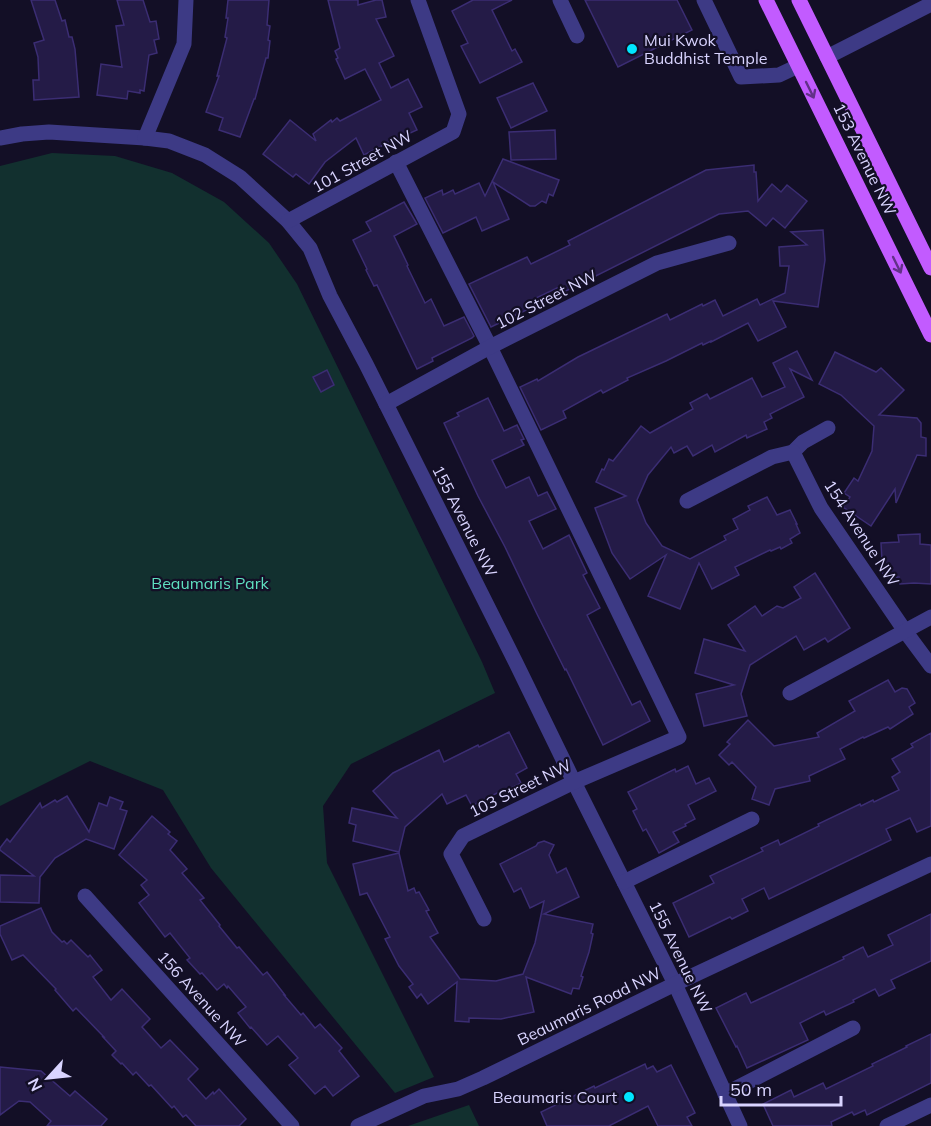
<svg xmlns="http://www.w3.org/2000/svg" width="931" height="1126" font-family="Mulish,sans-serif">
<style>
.green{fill:#12302f}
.building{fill:#241b47;stroke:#3b2d73;stroke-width:1.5}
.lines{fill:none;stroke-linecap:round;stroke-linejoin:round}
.minor{stroke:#3d3a85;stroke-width:15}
.major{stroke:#c25bff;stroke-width:15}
.oneway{stroke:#623188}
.poi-dot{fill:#00e5ff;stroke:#130f26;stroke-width:2}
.labels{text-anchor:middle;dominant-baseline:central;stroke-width:4.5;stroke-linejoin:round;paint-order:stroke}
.poi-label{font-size:16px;fill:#d9d4ff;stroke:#130f26;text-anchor:start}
.street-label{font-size:16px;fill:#d9d4ff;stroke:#130f26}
.park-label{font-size:16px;fill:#5fe0c0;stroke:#130f26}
</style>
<rect width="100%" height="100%" fill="#130f26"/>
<g class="green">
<path d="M52,153L115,156L172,173L224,202L269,243L297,284L482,662L495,693L351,764L323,806L327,863L434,1077L395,1093L211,868L163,790L90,761L0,806V166Z"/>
<path d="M469,1105L479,1126H408Z"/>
</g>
<g class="building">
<path d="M31,0H55L62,21L65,20L69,37H72L75,49L79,97L34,100L33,80H39L38,57L34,43L44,40Z"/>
<path d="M117,0H143L150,22L156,21L159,39L154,40L157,53L149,55L144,91L140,90V93L128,91L127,99L97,95L101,64L122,67L116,26L124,25Z"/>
<path d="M228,0H269L267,25L270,26L268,40L270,41L268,58H266L255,99H254L240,137L219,130L223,118L206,112L219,76H217L227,38L225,37L228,18H226Z"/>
<path d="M328,0H358V5L376,0H382L386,17L376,19L394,56L379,63L391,88L408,79L422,107L409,113L417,130L399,138V137L364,155L356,138L325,162L309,184L296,174L293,177L263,154L290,120L316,141L313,134L331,120L332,122L337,118L340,121L381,100L365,69L345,79L336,59L338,58L335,51L340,48Z"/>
<path d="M473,0H512L492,10L512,51L515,49L522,62L480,83L461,46L468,43L452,11Z"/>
<path d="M585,0H677L692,30L618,67Z"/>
<path d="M533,83L547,111L511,128L497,98Z"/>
<path d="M555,130L556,159L511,160L509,132Z"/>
<path d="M503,159L559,180L553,196L549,194L546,203L542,201L535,206H530L493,182L509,219L482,231L476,217L443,233L425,198L442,190L443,195L453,190L455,194L479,183L485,196Z"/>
<path d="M754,165V172H756L758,201L772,184L781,192L787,185L807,201L785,228L773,218L766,226L748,211L719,214L562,293L559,287L536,298L539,304L491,327L469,284L527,257L531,264L570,245L568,241L706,170Z"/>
<path d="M404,202L417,224L394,236L408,265L407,266L425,303L431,299L444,326L464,317L474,336L472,338L432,358L433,361L417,369L377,285L374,286L366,270L367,269L353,240L371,231L366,222Z"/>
<path d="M823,230L825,260L818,307L773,301L786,327L758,341L748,323L711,342V341L703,345L702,343L666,361L627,378L628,380L603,393L601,390L563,411L566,418L541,430L520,387L537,379L538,381L578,357L667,314L670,320L702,304L703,306L715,300L723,316L757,299L760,305L785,293L789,266H780L779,247L807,245L791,232Z"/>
<path d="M797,351L812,380L790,369L804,397L770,414L772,418L764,422L767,429L747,438L746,435L715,452L712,445L693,456L687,446L674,453L671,447L648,475L637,500L646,523L662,546L690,559L726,540L724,536L738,529L733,519L750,510L748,506L767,497L777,515L790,510L797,524H796L800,533L790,539L792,543L781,549L780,547L771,551L770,550L735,567L739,575L712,589L699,563L680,609L648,596L666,555L630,579L612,553L595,508L626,496L596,482L602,469L604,470L609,459L613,461L641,426L650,433L693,409L690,403L707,394L710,399L752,378L762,397L785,387L773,363Z"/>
<path d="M835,352L876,372L881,368L904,390L879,415L917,418L921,423V437L926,438V456L917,455L896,503L895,489L871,526L843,507L850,497L844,493L854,478L858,481L872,451L874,426L841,395L819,384Z"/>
<path d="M327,370L334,385L321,392L313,377Z"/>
<path d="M488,398L504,431L517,425L524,439L521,440L524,445L492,460L506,488L529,477L538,496L547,492L556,509L529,521L543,549L569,535L587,573L583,575L600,608L587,615L632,705L640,701L650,721L603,745L566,669L565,670L537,614L505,547L478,496L444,423L459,416L457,413Z"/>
<path d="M920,534V544L931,545V584L914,583L900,584L899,577L883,578L881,543L899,542L898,535Z"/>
<path d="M815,573L850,628L828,642L825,638L804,650L796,636L750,665L741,694L747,716L704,726L696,694L734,685L695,673L704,639L745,651L728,625L755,606L762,616L777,606L783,608L801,598L794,587Z"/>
<path d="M888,680L895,692L902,688L907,689L915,703L909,707L913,714L890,729L888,727L864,738L863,737L840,749L845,759L809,776L810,781L775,789L769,805L752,799L756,787L732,762L729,765L719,755L730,744L727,742L748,720L774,746L819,737L817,733L855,711L849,701Z"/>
<path d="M509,732L527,768L516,774L521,783L502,793L501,791L472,806L466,795L447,804L442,794L405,827L399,852L353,841L356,825L349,823L352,808L397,818L373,791L393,773L439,750L444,762L478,745L479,747Z"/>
<path d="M931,733V826L917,832L910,818L886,829L891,840L769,899L764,888L742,899L748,911L732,919L730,917L689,937L673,903L714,883L710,876L763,851L761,848L778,840L780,845L819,826L818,824L860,804L861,806L873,800L874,802L899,790L892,777L900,772L892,759L913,747L911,744Z"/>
<path d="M688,766L696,784L709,778L716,791L688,805L695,819L685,824L686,826L673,832L679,842L659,853L646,829L643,831L633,811L637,809L628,792L675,769L676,772Z"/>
<path d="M67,796L89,832L99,803L107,806L110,797L123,802L120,809L127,811L114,849L86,839L55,858L40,877L39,903L0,902V875L34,876L0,850V848L7,839L10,842L40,803L42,808L55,800L57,802Z"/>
<path d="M152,816L170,832L168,834L177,841L170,850L187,869L182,873L204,898L200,900L220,925L219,926L237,948L239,947L263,975L267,972L285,995H284L301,1015L303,1013L315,1028L320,1024L342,1048L339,1051L359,1076L333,1096L325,1086L315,1094L289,1065L298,1058L278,1036L267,1045L251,1027L250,1028L238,1013L246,1007L228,986L227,988L224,984L217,990L202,973L200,974L187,960L190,958L170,933L165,937L139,903L149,895L141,885L147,880L119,855Z"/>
<path d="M544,841L554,845L549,855L557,873L566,868L579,897L544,914L593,924L591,933L593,934L589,952L581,976L583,977L579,989L573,988L571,994L526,977L534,1012L501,1019L469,1018V1022L455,1021L457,982L428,1004L421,994L417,998L409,987L413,984L399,966L385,939L390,937L367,893L360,895L353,864L399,853L408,891L414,888L416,893L419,892L429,910L426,911L438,933L430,937L460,979L496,981L523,974L535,943L544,901L530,908L521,888L514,892L500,864L536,846L538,843Z"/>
<path d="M41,908L52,932L62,942L64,941L67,944L71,940L88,957L90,955L102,970L93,977L111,1000L122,989L150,1019L142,1027L161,1048L170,1040L198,1069L188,1079L206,1099L213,1092L214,1094L219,1089L246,1119L239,1126H196L186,1115L183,1117L174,1106L172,1108L151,1085L149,1086L136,1072L133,1075L122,1063L121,1064L112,1055L116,1051L103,1037H104L76,1008L73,1011L55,990L56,989L23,955L12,960L0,934V926Z"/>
<path d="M931,914V961L891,980L895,988L879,996L875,989L853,1000L854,1002L826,1015L824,1011L800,1023L808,1040L747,1068L737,1046L736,1047L716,1008L746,993L751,1003L844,959L843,957L863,947L868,957L893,945L888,935Z"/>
<path d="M931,1034V1083L867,1115L865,1110L854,1115L852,1112L831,1122L832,1126H773L763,1104L791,1090L794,1097L823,1083L826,1089L873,1066L872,1064L907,1047L906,1046Z"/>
<path d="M645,1064L647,1069L653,1066L657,1072L671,1065L695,1113L687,1117L692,1126H658L648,1106L609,1126H547L541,1112L594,1086L595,1088Z"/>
<path d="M0,1067L41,1071L70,1096L75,1091L107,1119L101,1126H47L51,1121L30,1102L19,1101L0,1115Z"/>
</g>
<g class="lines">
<g class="minor">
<path d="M560,0L577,36"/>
<path d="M704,0L741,77L779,75L798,66"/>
<path d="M827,57L931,4"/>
<path d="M0,138L22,134L49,132L145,138L169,141L205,155L240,177L288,221L310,248L330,296L366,364L516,663L574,782L675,984L740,1126"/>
<path d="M145,138L184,44L186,0"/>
<path d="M396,162L490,347L679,737L574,782L463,836L451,854L484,919"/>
<path d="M288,221L453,132L459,114L418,0"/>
<path d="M386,404L490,347L657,263L729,243"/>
<path d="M793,452L803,442L828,428"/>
<path d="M687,501L772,457L793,452L821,508L905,631L931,666"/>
<path d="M790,693L931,617"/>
<path d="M624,882L752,819"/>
<path d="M85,896L292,1126"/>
<path d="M725,1094L853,1028"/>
<path d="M358,1126L424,1096L458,1089L483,1078L675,984L931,864"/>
<path d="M887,1126L931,1105"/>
</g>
<g class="major">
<path d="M766,0L931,335"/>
<path d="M799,0L931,268"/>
</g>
</g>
<defs><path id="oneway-shaft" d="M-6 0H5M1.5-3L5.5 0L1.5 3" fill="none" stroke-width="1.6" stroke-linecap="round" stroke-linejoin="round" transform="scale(1.5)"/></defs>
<g class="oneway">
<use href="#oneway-shaft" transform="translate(810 90) rotate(64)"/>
<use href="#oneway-shaft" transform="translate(897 265) rotate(64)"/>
</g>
<g class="poi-dot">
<circle cx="632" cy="49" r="6"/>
<circle cx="629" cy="1097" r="6"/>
</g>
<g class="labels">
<g class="poi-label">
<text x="644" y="40">Mui Kwok<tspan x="644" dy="18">Buddhist Temple</tspan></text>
<text x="617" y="1097" text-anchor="end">Beaumaris Court</text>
</g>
<g class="street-label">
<text transform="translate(865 159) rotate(64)">153 Avenue NW</text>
<text transform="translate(362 161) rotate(-29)">101 Street NW</text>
<text transform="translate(546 299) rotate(-27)">102 Street NW</text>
<text transform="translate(465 521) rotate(63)">155 Avenue NW</text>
<text transform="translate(862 533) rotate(57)">154 Avenue NW</text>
<text transform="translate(520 788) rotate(-26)">103 Street NW</text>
<text transform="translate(681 957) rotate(64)">155 Avenue NW</text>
<text transform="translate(202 999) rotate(48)">156 Avenue NW</text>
<text transform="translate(589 1006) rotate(-26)">Beaumaris Road NW</text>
</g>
<g class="park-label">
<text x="210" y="583">Beaumaris Park</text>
</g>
</g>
<g transform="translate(48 1078) rotate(243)" stroke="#130f26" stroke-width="4.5" paint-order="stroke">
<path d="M0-4.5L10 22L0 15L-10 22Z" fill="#d9d4ff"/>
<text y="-9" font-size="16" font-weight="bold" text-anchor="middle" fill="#d9d4ff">N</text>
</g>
<path d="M721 1096v9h120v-9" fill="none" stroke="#d9d4ff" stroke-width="3"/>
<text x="730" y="1096" font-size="18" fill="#d9d4ff" stroke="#130f26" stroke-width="4.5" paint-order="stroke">50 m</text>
</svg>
